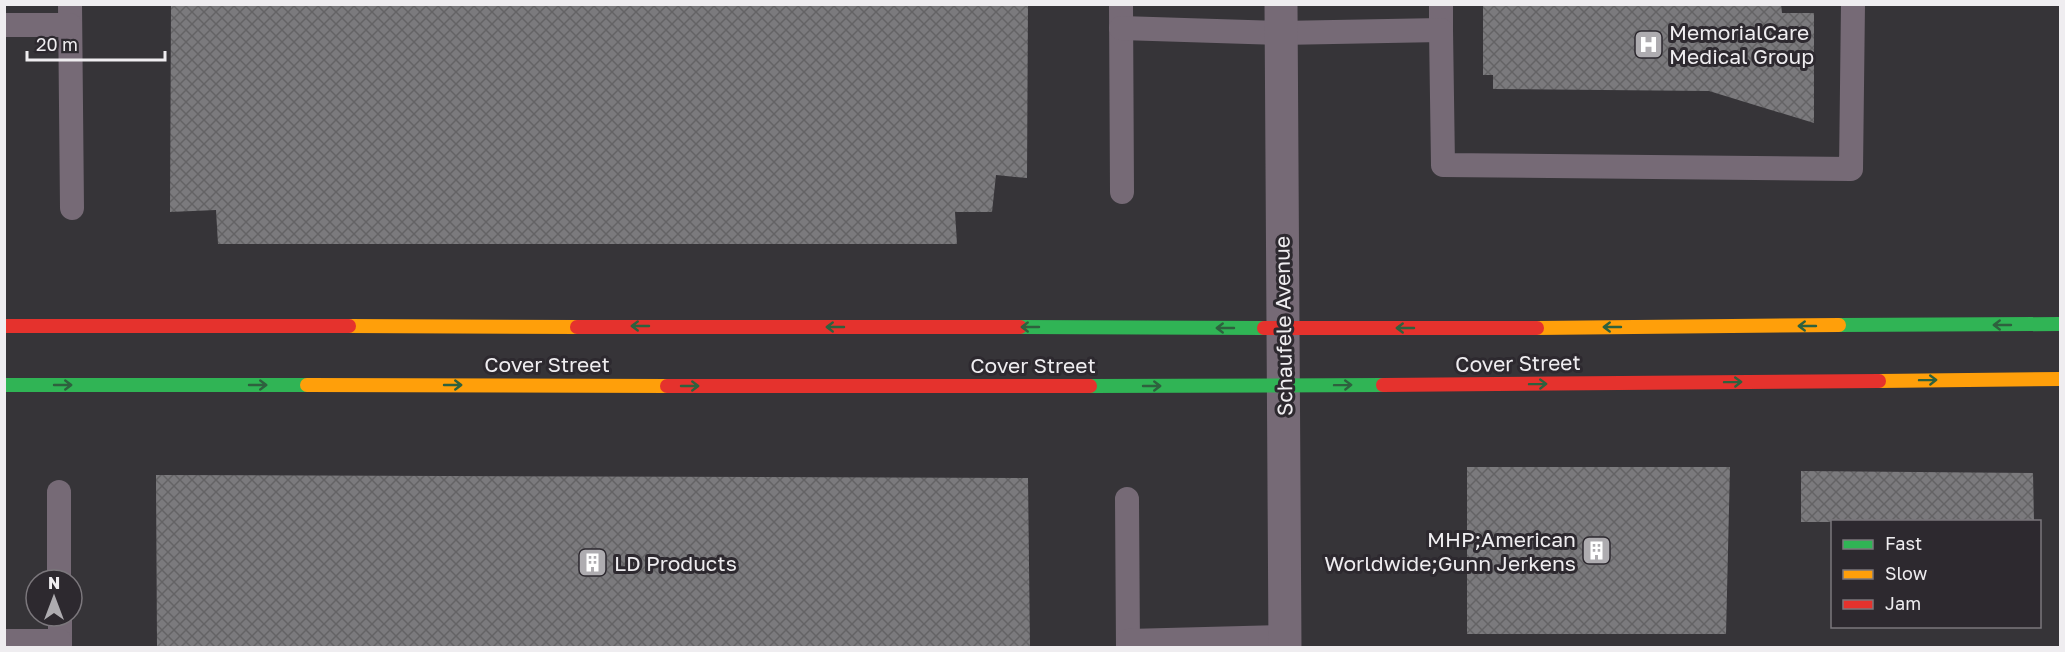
<svg xmlns="http://www.w3.org/2000/svg" width="2065" height="652" font-family="'Golos Text',sans-serif">
<style>
.building{fill:url(#building-cross-hatch)}
.lines{fill:none;stroke-linecap:round;stroke-linejoin:round}
.lane{stroke:#766a76;stroke-width:24}
.street{stroke:#766a76;stroke-width:33}
.fast{stroke:#30b455;stroke-width:14}
.slow{stroke:#ff9f0a;stroke-width:14}
.jam{stroke:#e5322d;stroke-width:14}
.oneway{stroke:#2e613e}
.labels{text-anchor:middle;dominant-baseline:central;stroke-width:6;stroke-linejoin:round;paint-order:stroke}
.poi-label{font-size:21px;fill:#efedf0;stroke:#2d292f;text-anchor:start}
.street-label{font-size:21px;fill:#efedf0;stroke:#2d292f}
</style>
<defs>
<pattern id="building-cross-hatch" width="8" height="8" patternUnits="userSpaceOnUse" patternTransform="scale(1.5)"><rect width="8" height="8" fill="#7b7a7d"/><path d="M0 0l8 8M0 8l8-8" fill="none" stroke="#646365"/></pattern>
</defs>
<rect width="100%" height="100%" fill="#363438"/>
<g class="building">
<path d="M171,4H1028L1027,178L996,175L992,212H955L957,244H218L216,210L170,212Z"/>
<path d="M1483,4H1781L1782,13H1814V123L1709,91L1493,89V75H1483Z"/>
<path d="M1467,467H1730L1726,634H1467Z"/>
<path d="M1801,471L2033,473L2034,522H1801Z"/>
<path d="M156,475L1028,478L1030,648H157Z"/>
</g>
<g class="lines">
<g class="lane">
<path d="M70,4L72,208"/>
<path d="M1121,4L1122,192"/>
<path d="M1441,4V30"/>
<path d="M4,25H70"/>
<path d="M1121,28L1280,33L1441,30L1443,165L1851,169L1853,4"/>
<path d="M59,492V580"/>
<path d="M1127,499L1128,648"/>
<path d="M60,616V648"/>
<path d="M4,641H60"/>
<path d="M1128,641L1285,637"/>
</g>
<path class="street" d="M1281,4L1285,648"/>
<g class="fast">
<path d="M1839,325L2060,324"/>
<path d="M1020,327L1264,328"/>
<path d="M4,385H307"/>
<path d="M1090,386L1383,385"/>
</g>
<g class="slow">
<path d="M349,326L577,327"/>
<path d="M1537,328L1839,325"/>
<path d="M1879,381L2060,379"/>
<path d="M307,385L667,386"/>
</g>
<g class="jam">
<path d="M4,326H349"/>
<path d="M577,327H1020"/>
<path d="M1264,328H1537"/>
<path d="M1383,385L1879,381"/>
<path d="M667,386H1090"/>
</g>
</g>
<defs><path id="oneway-shaft" d="M-6 0H5M1.5-3L5.5 0L1.5 3" fill="none" stroke-width="1.6" stroke-linecap="round" stroke-linejoin="round" transform="scale(1.5)"/></defs>
<g class="oneway">
<use href="#oneway-shaft" transform="translate(2002 325) rotate(180)"/>
<use href="#oneway-shaft" transform="translate(640 326) rotate(-180)"/>
<use href="#oneway-shaft" transform="translate(1807 326) rotate(180)"/>
<use href="#oneway-shaft" transform="translate(835 327) rotate(-180)"/>
<use href="#oneway-shaft" transform="translate(1030 327) rotate(-180)"/>
<use href="#oneway-shaft" transform="translate(1612 327) rotate(180)"/>
<use href="#oneway-shaft" transform="translate(1225 328) rotate(-180)"/>
<use href="#oneway-shaft" transform="translate(1405 328) rotate(180)"/>
<use href="#oneway-shaft" transform="translate(1928 380) rotate(-1)"/>
<use href="#oneway-shaft" transform="translate(1733 382) rotate(-1)"/>
<use href="#oneway-shaft" transform="translate(1538 384) rotate(-1)"/>
<use href="#oneway-shaft" transform="translate(63 385)"/>
<use href="#oneway-shaft" transform="translate(258 385)"/>
<use href="#oneway-shaft" transform="translate(453 385)"/>
<use href="#oneway-shaft" transform="translate(1343 385) rotate(-1)"/>
<use href="#oneway-shaft" transform="translate(690 386)"/>
<use href="#oneway-shaft" transform="translate(1152 386)"/>
</g>
<defs>
<symbol id="hospital-square" viewBox="-11 -11 22 22"><rect x="-9" y="-9" width="18" height="18" rx="4" fill="#aeacb0" stroke="#2d292f"/><path d="M-5-5h3v3.5h4V-5h3V5h-3V1.5h-4V5h-3Z" fill="#fff"/></symbol>
<symbol id="building-square" viewBox="-11 -11 22 22"><rect x="-9" y="-9" width="18" height="18" rx="4" fill="#aeacb0" stroke="#2d292f"/><path d="M-4-6H4V6H1V3H-1V6H-4ZM-2.5-4.3h1.7v1.8h-1.7ZM.8-4.3h1.7v1.8H.8ZM-2.5-1h1.7V.8h-1.7ZM.8-1h1.7V.8H.8Z" fill="#fff"/></symbol>
</defs>
<g fill-rule="evenodd">
<use href="#hospital-square" x="1632" y="28" width="33" height="33"/>
<use href="#building-square" x="1580" y="534" width="33" height="33"/>
<use href="#building-square" x="576" y="546" width="33" height="33"/>
</g>
<g class="labels">
<g class="poi-label">
<text x="1669" y="32">MemorialCare<tspan x="1669" dy="24">Medical Group</tspan></text>
<text x="1576" y="539" text-anchor="end">MHP;American<tspan x="1576" dy="24">Worldwide;Gunn Jerkens</tspan></text>
<text x="614" y="563">LD Products</text>
</g>
<g class="street-label">
<text transform="translate(1283 326) rotate(-91)">Schaufele Avenue</text>
<text transform="translate(1518 363) rotate(-1)">Cover Street</text>
<text x="547" y="364">Cover Street</text>
<text x="1033" y="365">Cover Street</text>
</g>
</g>
<rect width="2065" height="652" fill="none" stroke="#efedf0" stroke-width="12"/>
<rect x="1831" y="520" width="210" height="108" fill="#2d292f" stroke="#7b777c" stroke-width="1.5"/>
<rect x="1843" y="540" width="30" height="9" fill="#30b455" stroke="#7b777c" stroke-width="1.5"/>
<text x="1885" y="550" font-size="18" fill="#efedf0">Fast</text>
<rect x="1843" y="570" width="30" height="9" fill="#ff9f0a" stroke="#7b777c" stroke-width="1.5"/>
<text x="1885" y="580" font-size="18" fill="#efedf0">Slow</text>
<rect x="1843" y="600" width="30" height="9" fill="#e5322d" stroke="#7b777c" stroke-width="1.5"/>
<text x="1885" y="610" font-size="18" fill="#efedf0">Jam</text>
<g transform="translate(54 598)"><circle r="28" fill="#2d292f" stroke="#7b777c" stroke-width="1.5"/>
<path d="M0-4.5L10 22L0 15L-10 22Z" fill="#aeacb0"/>
<text y="-9" font-size="16" font-weight="bold" text-anchor="middle" fill="#efedf0">N</text>
</g>
<path d="M27 51v9h138v-9" fill="none" stroke="#efedf0" stroke-width="3"/>
<text x="36" y="51" font-size="18" fill="#efedf0" stroke="#2d292f" stroke-width="4.5" paint-order="stroke">20 m</text>
</svg>
